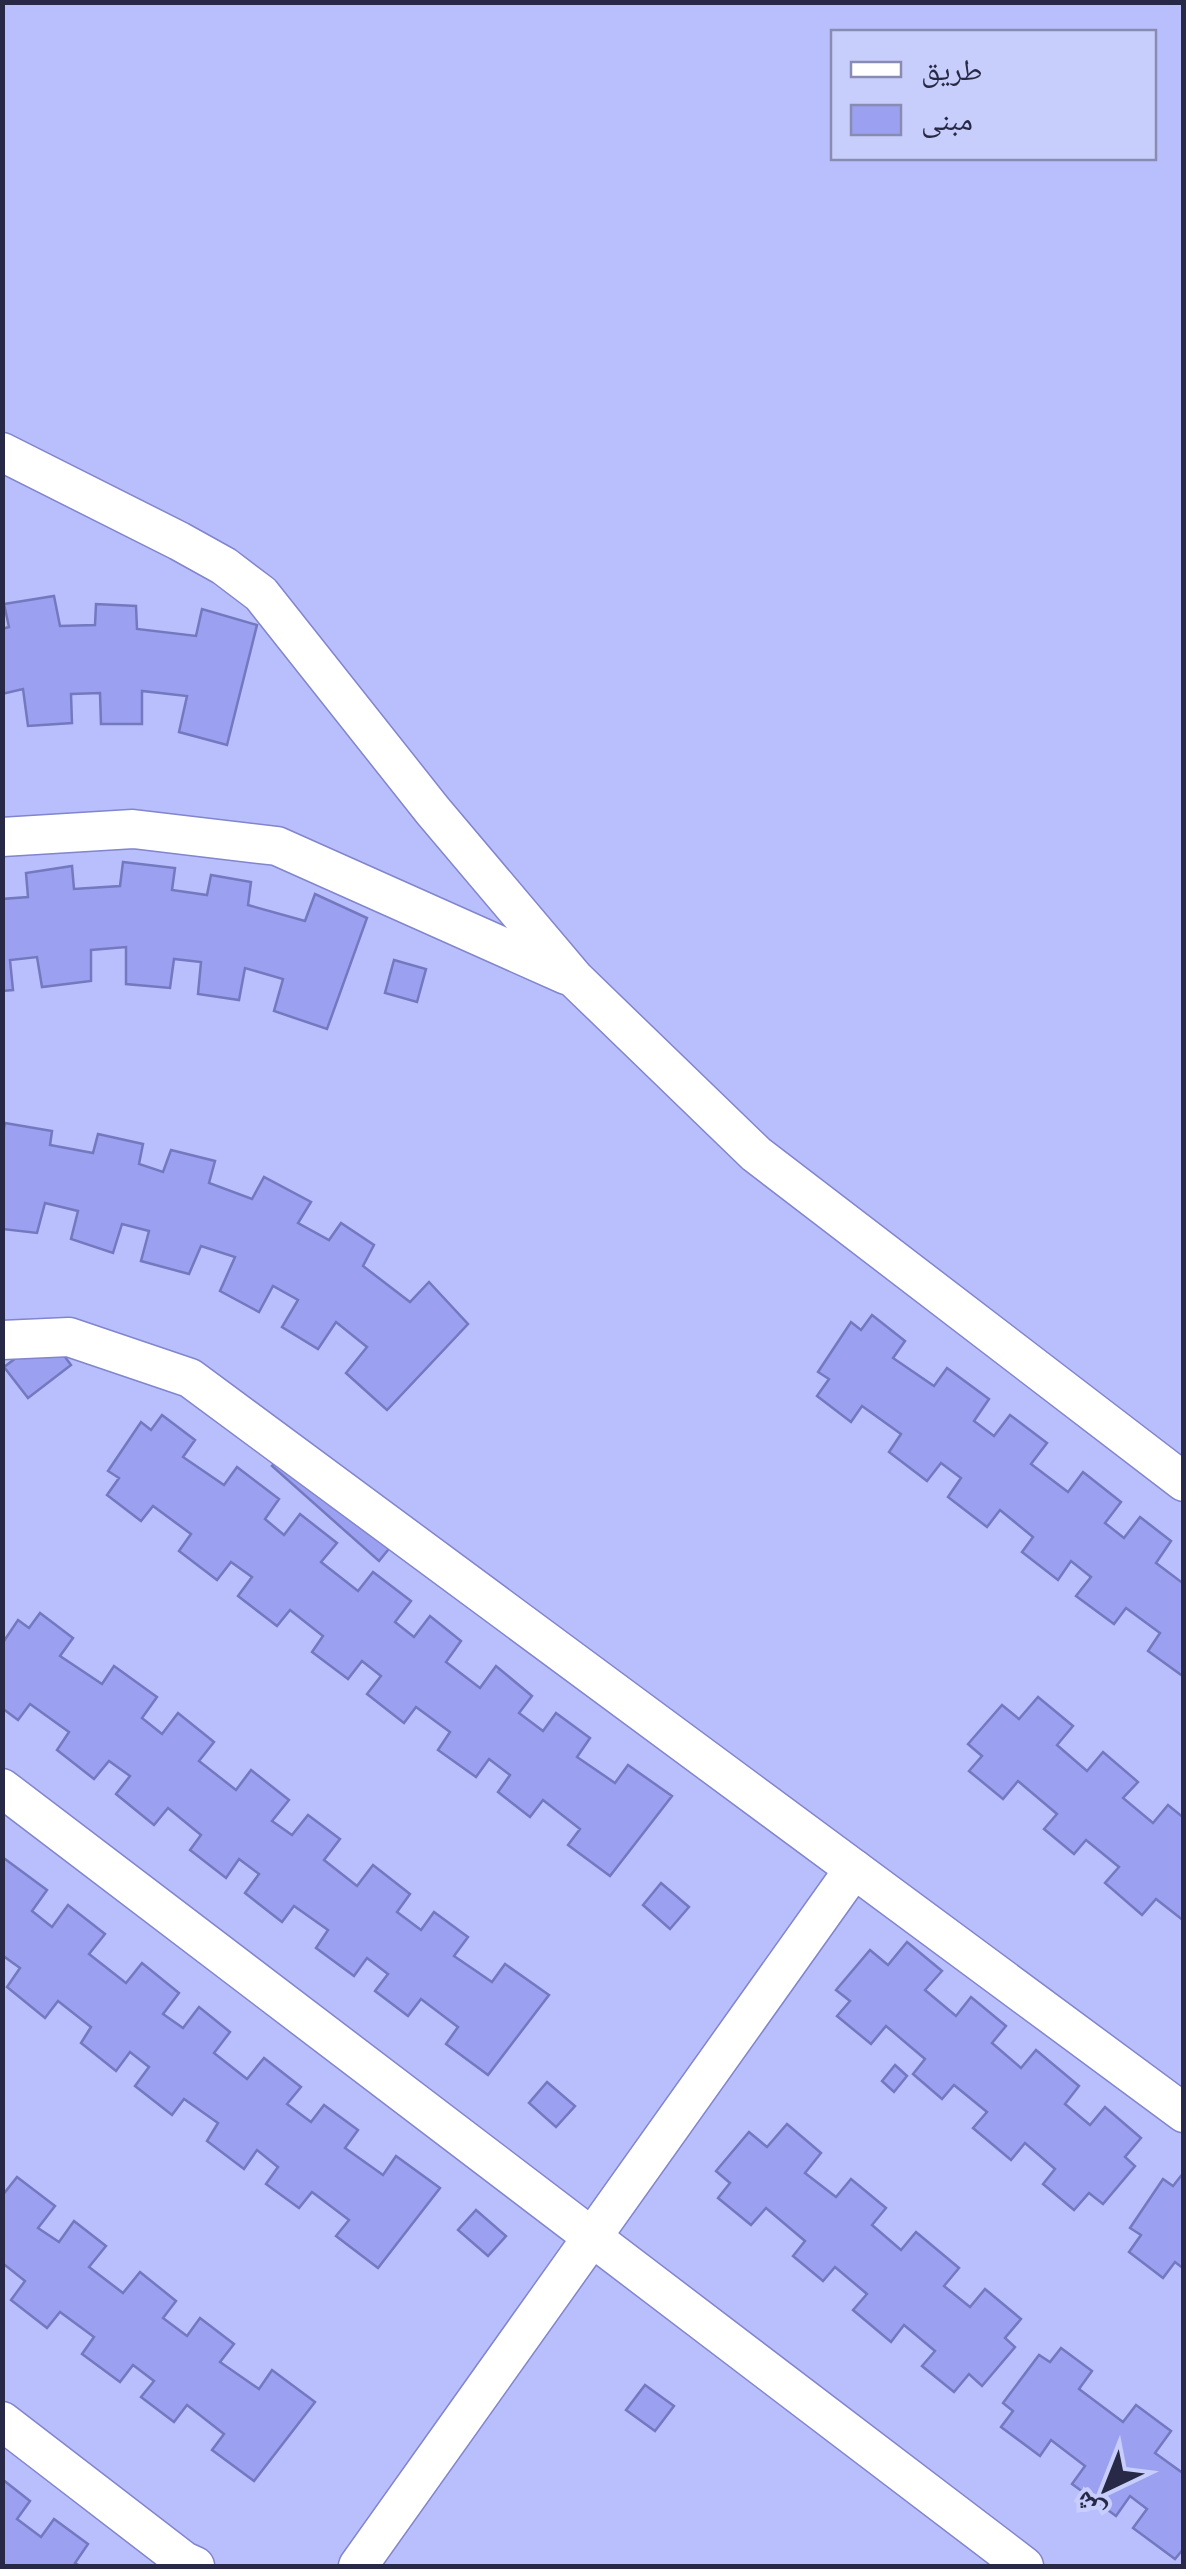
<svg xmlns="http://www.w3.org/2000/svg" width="1186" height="2569" font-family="'Varela Round','Noto Naskh Arabic',sans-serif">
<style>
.building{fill:#9ba1f0;stroke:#7378bf;stroke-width:2.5}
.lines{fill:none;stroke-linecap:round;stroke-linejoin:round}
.minor-casing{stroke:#8085cd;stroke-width:41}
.minor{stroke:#fff;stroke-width:38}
</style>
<rect width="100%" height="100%" fill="#b9bffc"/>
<g class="building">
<path d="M54,596L60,626L95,625L96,604L136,606L137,629L196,636L202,609L257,625L227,745L179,732L187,696L142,691V724H101L100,693L71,694L72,723L28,726L23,689L2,694V629L9,627L4,604Z"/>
<path d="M123,862L175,868L172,890L207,895L211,875L251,882L248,905L305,921L315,894L367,918L327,1029L274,1011L283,979L245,968L239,1000L198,994L201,962L174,959L170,988L126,984V947L91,950V981L42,987L37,957L10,960L13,990L2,991V899L28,897L26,873L72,866L74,889L120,886Z"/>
<path d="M394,960L426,969L417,1002L385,993Z"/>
<path d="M5,1123L52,1131L50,1145L93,1153L98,1134L143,1144L139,1164L163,1172L171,1150L215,1161L209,1183L252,1199L264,1177L311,1202L298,1223L329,1240L341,1223L374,1245L363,1266L410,1302L429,1282L468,1324L387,1410L346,1373L367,1347L336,1322L318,1349L282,1327L298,1300L273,1286L259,1312L220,1291L235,1257L201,1246L189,1274L141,1261L149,1231L122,1224L113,1253L71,1239L78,1211L45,1203L37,1233L2,1229V1138Z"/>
<path d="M872,1315L905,1341L893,1358L934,1386L947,1368L989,1399L974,1421L994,1436L1010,1415L1047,1443L1031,1464L1068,1492L1083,1472L1121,1502L1105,1523L1124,1538L1140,1517L1171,1541L1156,1563L1184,1584V1677L1148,1651L1160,1633L1126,1608L1114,1624L1076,1596L1091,1577L1071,1561L1058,1580L1022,1552L1033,1537L1000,1510L987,1527L948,1497L961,1478L941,1463L927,1481L889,1452L901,1434L862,1406L851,1422L817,1396L829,1379L818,1372L851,1322L861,1330Z"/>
<path d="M48,1334L71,1365L28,1398L4,1367Z"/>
<path d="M162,1415L195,1440L183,1457L224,1485L237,1467L279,1499L265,1519L284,1535L300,1514L337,1543L321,1562L358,1591L373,1572L411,1601L395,1622L414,1637L430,1616L461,1641L446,1662L480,1688L496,1666L532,1696L519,1713L543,1731L556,1713L590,1738L577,1757L615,1783L628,1765L672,1796L610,1876L568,1845L580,1829L543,1800L530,1817L498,1792L510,1775L489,1759L476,1777L438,1750L450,1732L416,1707L404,1723L367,1694L381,1676L362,1661L348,1679L312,1652L323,1636L290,1610L277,1626L238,1596L252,1577L231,1562L217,1580L179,1551L191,1534L153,1506L141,1521L107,1495L119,1478L108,1471L141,1422L151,1430Z"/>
<path d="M292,1444L397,1539L379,1561L272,1466Z"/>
<path d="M40,1613L73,1638L60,1656L102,1684L114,1666L157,1697L142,1718L162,1734L178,1713L214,1742L199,1761L236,1790L251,1770L289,1800L272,1821L292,1835L308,1815L340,1839L324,1860L357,1886L373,1865L410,1894L397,1912L421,1930L434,1912L468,1937L454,1956L492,1982L505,1964L549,1995L488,2075L446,2044L458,2027L421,1999L408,2016L375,1991L388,1974L367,1958L354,1976L316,1948L328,1930L294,1906L282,1922L245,1893L259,1874L239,1859L226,1878L190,1850L201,1835L168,1808L154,1825L116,1794L130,1776L109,1761L94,1779L57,1750L69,1732L30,1704L18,1720L2,1708V1644L18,1620L29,1628Z"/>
<path d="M1038,1697L1073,1726L1057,1745L1087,1771L1103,1752L1138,1782L1123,1798L1153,1823L1168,1805L1184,1818V1921L1156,1899L1142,1915L1105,1883L1119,1867L1086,1840L1074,1854L1044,1829L1057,1814L1018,1781L1003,1799L969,1771L982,1756L968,1744L1002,1705L1019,1719Z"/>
<path d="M5,1859L47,1890L32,1911L52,1927L68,1905L105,1934L89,1954L126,1983L142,1963L179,1993L163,2014L183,2028L199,2007L230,2032L214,2053L247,2079L264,2058L301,2087L287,2104L311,2122L324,2105L358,2130L345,2148L383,2175L396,2156L440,2188L378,2268L336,2236L349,2220L312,2192L299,2208L266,2184L278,2167L257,2150L244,2169L207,2141L218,2123L184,2099L172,2115L135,2086L149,2067L130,2052L116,2071L81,2043L91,2027L58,2001L45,2018L7,1987L20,1968L2,1955V1863Z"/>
<path d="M661,1883L689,1907L670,1929L643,1905Z"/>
<path d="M907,1942L942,1971L925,1990L956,2016L971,1997L1006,2026L992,2043L1021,2068L1036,2050L1079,2086L1065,2104L1090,2125L1105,2107L1141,2138L1125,2157L1135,2166L1103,2204L1089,2193L1074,2210L1043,2184L1055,2169L1025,2143L1011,2160L973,2128L987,2112L954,2085L942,2099L913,2074L925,2059L886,2026L871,2044L837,2016L850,2001L836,1990L870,1950L888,1965Z"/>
<path d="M895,2065L907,2076L894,2092L882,2081Z"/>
<path d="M547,2082L575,2106L556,2127L529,2103Z"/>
<path d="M787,2124L821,2153L805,2173L836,2197L851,2179L886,2208L872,2225L901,2250L916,2232L959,2268L944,2286L970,2307L985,2289L1021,2319L1005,2338L1015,2347L982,2386L969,2374L954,2392L922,2366L935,2351L904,2325L891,2342L853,2310L867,2294L835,2267L823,2281L793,2256L805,2241L766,2208L751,2225L718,2198L730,2183L716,2171L749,2132L767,2147Z"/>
<path d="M1184,2172V2269L1175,2262L1163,2278L1129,2252L1141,2235L1130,2228L1163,2179L1173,2186Z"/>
<path d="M17,2177L55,2206L38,2228L59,2242L74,2221L106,2246L89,2267L123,2293L140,2272L176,2301L163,2318L187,2336L200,2318L234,2344L220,2362L259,2389L272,2370L315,2402L254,2481L212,2450L224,2434L187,2405L174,2422L141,2397L154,2381L133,2365L120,2382L82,2354L94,2337L60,2312L47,2328L11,2300L25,2281L5,2265L2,2270V2196Z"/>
<path d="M476,2210L506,2236L488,2256L458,2230Z"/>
<path d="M1061,2348L1092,2371L1079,2389L1123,2422L1136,2405L1171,2431L1155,2453L1184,2474V2548L1175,2559L1133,2528L1147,2509L1130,2496L1116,2516L1072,2484L1085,2466L1051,2440L1040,2456L1001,2427L1013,2411L1003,2403L1039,2355L1050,2362Z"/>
<path d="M645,2385L674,2406L655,2431L626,2410Z"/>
<path d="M2,2479L30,2501L17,2519L41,2537L54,2519L88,2544L75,2563L80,2566H2Z"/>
</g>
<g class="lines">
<defs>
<g id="minor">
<path d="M2,452L179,541L224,566L261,594L433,811L575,979L756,1154L1184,1482"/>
<path d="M2,837L133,829L277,846L566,975"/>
<path d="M2,1340L69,1337L190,1378L1184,2113"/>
<path d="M2,1788L1024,2566"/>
<path d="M2,2421L184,2561L195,2566"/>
<path d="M358,2566L854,1869"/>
</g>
</defs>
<use href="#minor" class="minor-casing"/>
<use href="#minor" class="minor"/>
</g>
<rect width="1186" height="2569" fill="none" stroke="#272946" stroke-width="10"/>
<rect x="831" y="30" width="325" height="130" fill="#c8cefc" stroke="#888cb3" stroke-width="2.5"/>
<rect x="851" y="62" width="50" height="15" fill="#ffffff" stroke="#888cb3" stroke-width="2.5"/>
<text x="921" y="80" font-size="30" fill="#272946">طريق</text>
<rect x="851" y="105" width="50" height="30" fill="#9ba1f0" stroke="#888cb3" stroke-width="2.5"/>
<text x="921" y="130" font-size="30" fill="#272946">مبنى</text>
<g transform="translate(1106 2489) rotate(223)" stroke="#c8cefc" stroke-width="8" paint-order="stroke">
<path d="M0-8L18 38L0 25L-18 38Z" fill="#272946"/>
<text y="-15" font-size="28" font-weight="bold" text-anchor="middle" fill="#272946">ش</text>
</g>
</svg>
